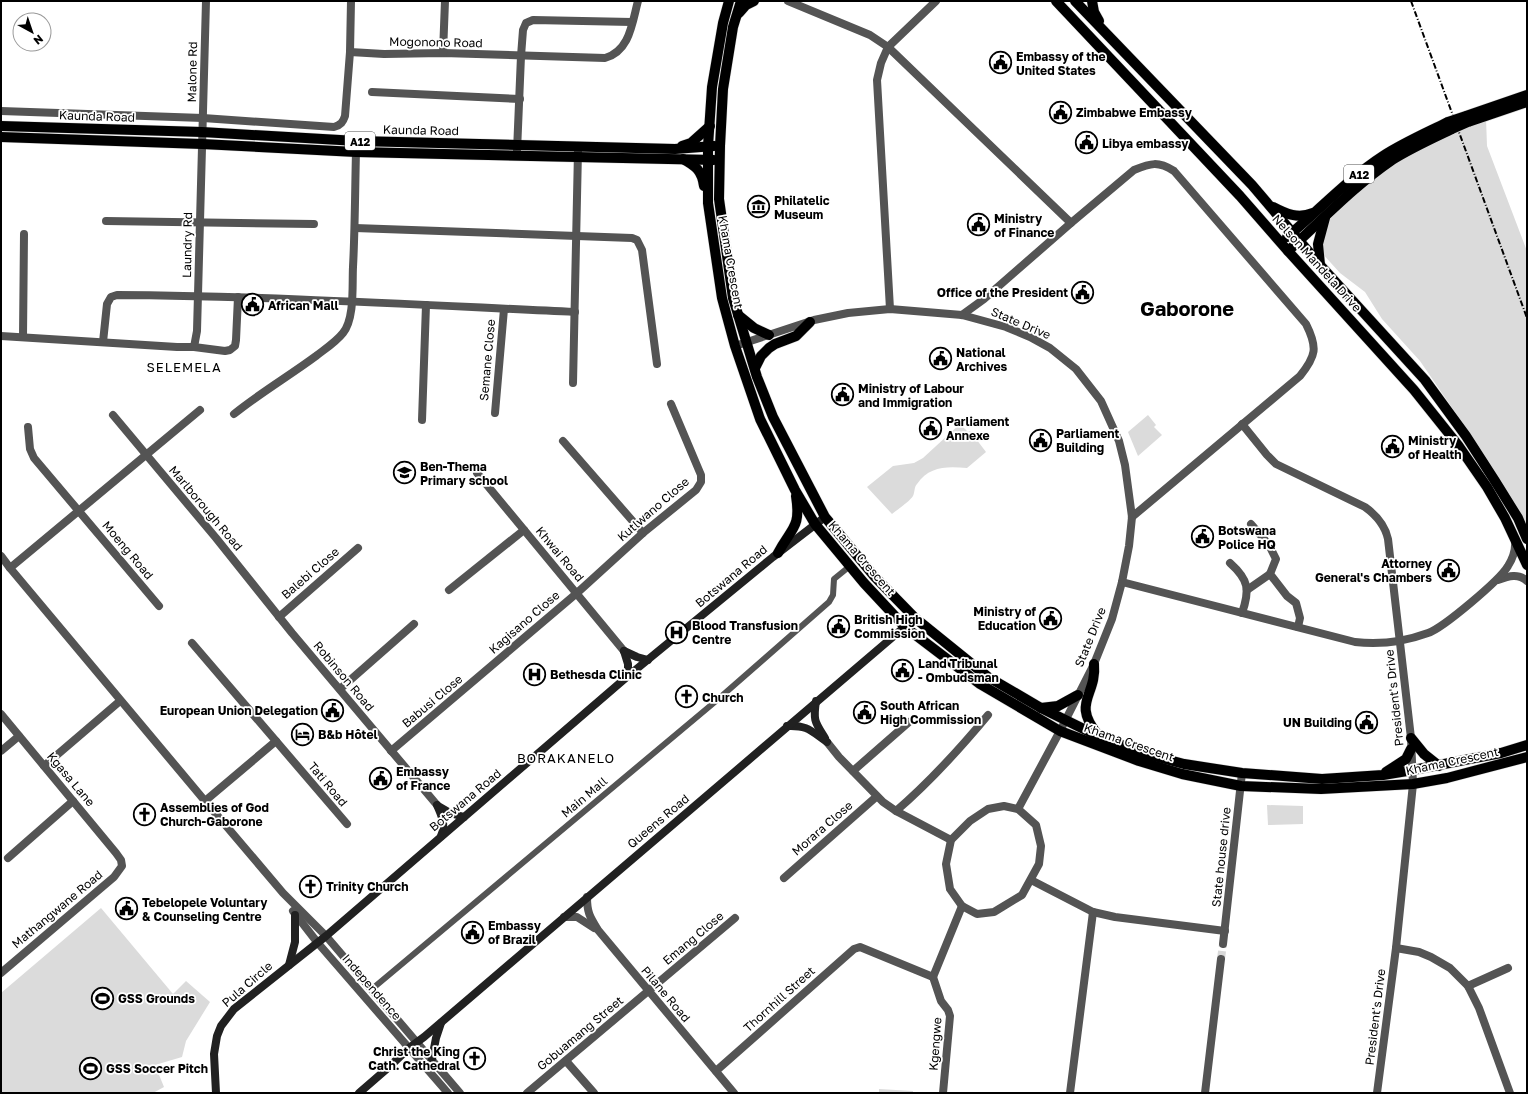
<svg xmlns="http://www.w3.org/2000/svg" width="1528" height="1094" font-family="'Golos Text',sans-serif">
<style>
.green{fill:#dbdbdb}
.lines{fill:none;stroke-linecap:round;stroke-linejoin:round}
.minor-tunnel{stroke:#d9d9d9;stroke-width:8;stroke-dasharray:8 4;stroke-linecap:butt}
.primary-casing{stroke:#dbdbdb;stroke-width:11}
.pedestrian{stroke:#545454;stroke-width:6}
.minor{stroke:#545454;stroke-width:8}
.tertiary{stroke:#545454;stroke-width:8}
.secondary{stroke:#212121;stroke-width:8}
.primary{stroke:#000;stroke-width:10}
.rail{stroke:#000;stroke-width:2;stroke-dasharray:6 2 1 2;stroke-linecap:butt}
.primary-bridge-casing{stroke:#dbdbdb;stroke-width:11;stroke-linecap:butt}
.primary-bridge{stroke:#000;stroke-width:10}
.labels{text-anchor:middle;dominant-baseline:central;stroke-width:3.5;stroke-linejoin:round;paint-order:stroke}
.shield{fill:#fff;stroke:#4c4c4c;stroke-width:1}
.shield-label{font-size:11px;font-weight:bold;fill:#000}
.street-label{font-size:12px;fill:#000;stroke:#fff}
.poi-label{font-size:12px;font-weight:bold;fill:#000;stroke:#fff;text-anchor:start}
.neighbourhood-label{font-size:13px;letter-spacing:1px;fill:#000;stroke:#fff}
.town-label{font-size:20px;font-weight:bold;fill:#000;stroke:#fff}
</style>
<rect width="100%" height="100%" fill="#fff"/>
<g class="green">
<path d="M1486,118L1487,146L1527,251V528L1487,459L1420,361L1382,319L1365,292L1340,273L1321,252L1326,223L1365,185L1416,148Z"/>
<path d="M1148,415L1156,425L1154,427L1162,435L1138,456L1128,432Z"/>
<path d="M960,424L968,432L970,431L986,452L967,468C947,466 929,466 917,484C914,487 915,492 913,496C910,501 897,510 892,514L867,487L893,466L914,463L923,458Z"/>
<path d="M1267,805L1303,806V824L1268,825Z"/>
<path d="M101,908L173,994L186,981L210,1002L186,1041L182,1057L155,1065L164,1087L153,1093H1V993Z"/>
<path d="M879,1089L913,1091V1093H879Z"/>
</g>
<g class="lines">
<path class="minor-tunnel" d="M1221,959L1223,944"/>
<defs>
<g id="primary">
<path d="M729,1L723,23L712,87L708,146V203L722,298L735,346L760,419L795,490L815,524L864,583L905,627L980,684L1060,731L1139,761L1182,774L1241,786L1321,789L1413,784L1447,778L1527,757"/>
<path d="M741,1L733,27L723,89L720,146L719,199L733,298L757,377L773,417L825,517L875,577L915,618L988,677L1041,708L1100,737L1143,753L1184,764L1242,773L1322,779L1383,775L1413,770L1501,753L1527,745"/>
<path d="M1056,1L1240,196L1288,251L1414,390L1458,445L1487,487L1505,518L1527,565"/>
<path d="M1075,1L1252,185L1320,265L1425,380L1466,436L1495,481L1518,518L1527,539"/>
<path d="M1092,1L1094,12L1099,21"/>
<path d="M739,13L746,5L754,1"/>
<path d="M1466,116L1527,95"/>
<path d="M1468,122L1527,102"/>
<path d="M1,126L202,132L357,141L675,149L714,146"/>
<path d="M1,137L202,144L356,152L714,160"/>
<path d="M682,146L691,143L710,126"/>
<path d="M683,159C696,166 702,171 704,186"/>
<path d="M1273,207C1286,214 1298,219 1313,213"/>
<path d="M1287,237C1318,211 1349,178 1383,156C1403,143 1426,133 1448,122"/>
<path d="M1288,251C1322,220 1354,186 1392,160C1411,148 1431,139 1452,129"/>
<path d="M1320,265L1318,244L1325,218"/>
<path d="M738,315L754,328L769,335"/>
<path d="M755,368L761,356L769,348L775,344L796,336L810,322"/>
<path d="M778,553C792,527 801,528 796,496"/>
<path d="M1094,664C1097,696 1071,702 1098,735"/>
<path d="M1041,708L1058,706L1078,695"/>
<path d="M1411,738L1424,754L1439,766"/>
<path d="M1386,772L1406,759L1411,749"/>
</g>
</defs>
<use href="#primary" class="primary-casing"/>
<path class="pedestrian" d="M372,989L716,701L829,602L833,595L834,579L850,566"/>
<g class="minor">
<path d="M788,1L870,35L888,47L1071,223"/>
<path d="M350,52L384,54L443,53L605,58C630,51 632,23 638,1"/>
<path d="M443,53L445,1"/>
<path d="M372,92L520,99"/>
<path d="M1,111L203,118L334,127C341,125 343,122 345,116L350,52L351,1"/>
<path d="M517,151L521,56L523,30L526,23L533,20L632,22"/>
<path d="M106,221L314,224"/>
<path d="M355,228L632,238L637,240L642,250L657,364"/>
<path d="M890,309L877,80L881,63L888,47L936,1"/>
<path d="M962,315L984,299L1071,223L1134,170C1151,163 1158,161 1174,171L1306,324C1318,348 1316,356 1300,376L1132,517"/>
<path d="M1,336L177,347H194L225,351L230,350L235,346L236,340L238,297"/>
<path d="M23,337L24,234"/>
<path d="M103,342L107,304L111,297L117,295C270,296 422,305 575,312"/>
<path d="M735,346L814,320L848,313L890,309L962,315L1006,327L1030,337L1050,348L1076,369L1101,401L1119,441L1125,465L1132,517L1129,546L1122,582L1112,619L1094,664L1060,731L1018,809"/>
<path d="M194,347L197,331L206,1"/>
<path d="M573,383L578,151"/>
<path d="M495,413L504,309"/>
<path d="M234,414C260,393 289,376 316,356C325,349 336,342 343,333C355,318 352,285 353,267C355,229 355,190 356,152"/>
<path d="M113,415L216,538L292,633L437,805"/>
<path d="M422,420L426,305"/>
<path d="M1242,424L1267,455L1276,464L1365,507C1376,515 1385,525 1388,539L1411,738L1413,784L1396,948L1377,1093"/>
<path d="M28,427L30,449L34,458L159,606"/>
<path d="M563,441L643,533"/>
<path d="M477,473L624,651"/>
<path d="M1251,524L1269,545L1276,559L1270,574L1287,596L1296,603L1300,618L1298,627"/>
<path d="M1230,563C1249,580 1250,590 1242,613"/>
<path d="M10,568L200,410"/>
<path d="M1498,580C1509,576 1518,573 1527,581"/>
<path d="M1122,582L1355,642C1379,645 1406,641 1428,633C1443,628 1500,580 1508,566C1513,558 1516,550 1515,540"/>
<path d="M449,590L524,530"/>
<path d="M1247,590L1270,574"/>
<path d="M279,617L358,548"/>
<path d="M192,643L347,824"/>
<path d="M340,689L414,624"/>
<path d="M1,714L116,853L121,860L122,866L114,877L1,973"/>
<path d="M827,742L839,757L883,802L896,811L951,840"/>
<path d="M1,751L19,736"/>
<path d="M391,751L577,593L643,533L696,490L701,482V475L671,404"/>
<path d="M44,766L120,701"/>
<path d="M853,771L909,722"/>
<path d="M205,801L276,741"/>
<path d="M1004,806L1018,809L1036,825L1041,846L1039,864L1022,895L994,912L977,914L962,906L950,889L946,864L951,840L970,821L988,809Z"/>
<path d="M896,811C931,781 958,751 988,715"/>
<path d="M8,858L73,801"/>
<path d="M784,878L876,797"/>
<path d="M1031,880L1093,912L1115,917L1225,931"/>
<path d="M587,897C587,913 590,917 598,930L734,1093"/>
<path d="M564,917H577L594,928"/>
<path d="M1223,944L1242,773"/>
<path d="M1396,948L1419,952L1431,957L1450,968L1468,986L1479,1008L1510,1093"/>
<path d="M933,977L941,1001L948,1010L950,1016L943,1093"/>
<path d="M933,977L962,906"/>
<path d="M1468,986L1508,968"/>
<path d="M566,1061L594,1093"/>
<path d="M716,1071L854,949L860,947L933,977"/>
<path d="M527,1093L735,918"/>
<path d="M1070,1093L1093,912"/>
<path d="M1205,1093L1221,959"/>
</g>
<g class="tertiary">
<path d="M1,556L10,568L205,801L283,893L326,936L460,1093"/>
<path d="M293,911L317,942L448,1093"/>
</g>
<g class="secondary">
<path d="M624,651L637,657L648,660"/>
<path d="M624,651L628,664V676"/>
<path d="M816,701C813,721 815,722 825,738"/>
<path d="M787,726C808,725 811,731 827,742"/>
<path d="M437,805C442,816 446,825 441,836"/>
<path d="M438,806L450,813L464,817"/>
<path d="M289,965L295,942V915"/>
<path d="M432,1059L436,1038L441,1023"/>
<path d="M216,1093L214,1054L217,1036L221,1026L234,1009L326,936L628,676L773,557L825,517"/>
<path d="M359,1093L389,1067L409,1048L424,1037L915,618"/>
</g>
<use href="#primary" class="primary"/>
<path class="rail" d="M1411,1L1527,318"/>
<defs>
<g id="primary-bridge">
<path d="M1448,122L1466,116"/>
<path d="M1452,129L1468,122"/>
</g>
</defs>
<use href="#primary-bridge" class="primary-bridge-casing"/>
<use href="#primary-bridge" class="primary-bridge"/>
</g>
<defs>
<symbol id="civic-ring" viewBox="-11 -11 22 22"><circle r="9.5" fill="#fff" stroke="#000" stroke-width="1.5"/><path d="M-.6-6.5H3V-4.5H.6V-3L4-1V1h2V6H-6V1h2V-1L-.6-3ZM-1.2 2.5V6h2.4V2.5Z" fill="#000"/></symbol>
<symbol id="museum-ring" viewBox="-11 -11 22 22"><circle r="9.5" fill="#fff" stroke="#000" stroke-width="1.5"/><path d="M0-6L6-3V-2H-6V-3ZM-5-1h2V3h-2ZM-1-1h2V3h-2ZM3-1h2V3H3ZM-6 4H6V6H-6Z" fill="#000"/></symbol>
<symbol id="school-ring" viewBox="-11 -11 22 22"><circle r="9.5" fill="#fff" stroke="#000" stroke-width="1.5"/><path d="M0-5L7-2L0 1L-7-2ZM-4 1L0 2.5L4 1V4Q0 6-4 4Z" fill="#000"/></symbol>
<symbol id="hospital-ring" viewBox="-11 -11 22 22"><circle r="9.5" fill="#fff" stroke="#000" stroke-width="1.5"/><path d="M-5-5h3v3.5h4V-5h3V5h-3V1.5h-4V5h-3Z" fill="#000"/></symbol>
<symbol id="church-ring" viewBox="-11 -11 22 22"><circle r="9.5" fill="#fff" stroke="#000" stroke-width="1.5"/><path d="M-1.2-6h2.4v3.5h3.3v2.4h-3.3V6h-2.4V-.1h-3.3v-2.4h3.3Z" fill="#000"/></symbol>
<symbol id="hotel-ring" viewBox="-11 -11 22 22"><circle r="9.5" fill="#fff" stroke="#000" stroke-width="1.5"/><path d="M-6-4.5h1.5V1H6V5H4.5V3h-9V5H-6ZM-4 0a1.8 1.8 0 1 1 3.6 0ZM.5 0V-2.5h3Q6-2.5 6 0Z" fill="#000"/></symbol>
<symbol id="stadium-ring" viewBox="-11 -11 22 22"><circle r="9.5" fill="#fff" stroke="#000" stroke-width="1.5"/><path d="M0-5a6.5 5 0 1 0 0 10a6.5 5 0 1 0 0-10ZM-3.5-1.8h7v3.6h-7Z" fill="#000"/></symbol>
</defs>
<g fill-rule="evenodd">
<use href="#civic-ring" x="988" y="50" width="25" height="25"/>
<use href="#civic-ring" x="1048" y="100" width="25" height="25"/>
<use href="#civic-ring" x="1074" y="130" width="25" height="25"/>
<use href="#museum-ring" x="746" y="194" width="25" height="25"/>
<use href="#civic-ring" x="966" y="212" width="25" height="25"/>
<use href="#civic-ring" x="1070" y="280" width="25" height="25"/>
<use href="#civic-ring" x="240" y="292" width="25" height="25"/>
<use href="#civic-ring" x="928" y="346" width="25" height="25"/>
<use href="#civic-ring" x="830" y="382" width="25" height="25"/>
<use href="#civic-ring" x="918" y="416" width="25" height="25"/>
<use href="#civic-ring" x="1028" y="428" width="25" height="25"/>
<use href="#civic-ring" x="1380" y="434" width="25" height="25"/>
<use href="#school-ring" x="392" y="460" width="25" height="25"/>
<use href="#civic-ring" x="1190" y="524" width="25" height="25"/>
<use href="#civic-ring" x="1436" y="558" width="25" height="25"/>
<use href="#civic-ring" x="1038" y="606" width="25" height="25"/>
<use href="#civic-ring" x="826" y="614" width="25" height="25"/>
<use href="#hospital-ring" x="664" y="620" width="25" height="25"/>
<use href="#civic-ring" x="890" y="658" width="25" height="25"/>
<use href="#hospital-ring" x="522" y="662" width="25" height="25"/>
<use href="#church-ring" x="674" y="684" width="25" height="25"/>
<use href="#civic-ring" x="320" y="698" width="25" height="25"/>
<use href="#civic-ring" x="852" y="700" width="25" height="25"/>
<use href="#civic-ring" x="1354" y="710" width="25" height="25"/>
<use href="#hotel-ring" x="290" y="722" width="25" height="25"/>
<use href="#civic-ring" x="368" y="766" width="25" height="25"/>
<use href="#church-ring" x="132" y="802" width="25" height="25"/>
<use href="#church-ring" x="298" y="874" width="25" height="25"/>
<use href="#civic-ring" x="114" y="896" width="25" height="25"/>
<use href="#civic-ring" x="460" y="920" width="25" height="25"/>
<use href="#stadium-ring" x="90" y="986" width="25" height="25"/>
<use href="#church-ring" x="462" y="1046" width="25" height="25"/>
<use href="#stadium-ring" x="78" y="1056" width="25" height="25"/>
</g>
<g class="labels">
<g class="shield">
<rect x="345" y="132" width="30" height="18" rx="3"/>
<rect x="1344" y="165" width="30" height="18" rx="3"/>
</g>
<g class="shield-label">
<text x="360" y="141">A12</text>
<text x="1359" y="174">A12</text>
</g>
<g class="street-label">
<text transform="translate(436 42) rotate(1)">Mogonono Road</text>
<text transform="translate(192 72) rotate(-89)">Malone Rd</text>
<text transform="translate(97 116) rotate(2)">Kaunda Road</text>
<text transform="translate(421 130) rotate(1)">Kaunda Road</text>
<text transform="translate(187 245) rotate(-89)">Laundry Rd</text>
<text transform="translate(731 262) rotate(80)">Khama Crescent</text>
<text transform="translate(1317 263) rotate(48)">Nelson Mandela Drive</text>
<text transform="translate(1021 323) rotate(23)">State Drive</text>
<text transform="translate(487 360) rotate(-85)">Semane Close</text>
<text transform="translate(206 508) rotate(50)">Marlborough Road</text>
<text transform="translate(653 509) rotate(-41)">Kutlwano Close</text>
<text transform="translate(128 550) rotate(50)">Moeng Road</text>
<text transform="translate(560 554) rotate(50)">Khwai Road</text>
<text transform="translate(862 558) rotate(49)">Khama Crescent</text>
<text transform="translate(310 573) rotate(-41)">Balebi Close</text>
<text transform="translate(731 576) rotate(-40)">Botswana Road</text>
<text transform="translate(524 622) rotate(-41)">Kagisano Close</text>
<text transform="translate(1090 637) rotate(-68)">State Drive</text>
<text transform="translate(344 676) rotate(50)">Robinson Road</text>
<text transform="translate(1394 698) rotate(-96)">President's Drive</text>
<text transform="translate(432 701) rotate(-40)">Babusi Close</text>
<text transform="translate(1129 742) rotate(19)">Khama Crescent</text>
<text transform="translate(1452 761) rotate(-12)">Khama Crescent</text>
<text transform="translate(71 779) rotate(50)">Kgasa Lane</text>
<text transform="translate(328 784) rotate(50)">Tati Road</text>
<text transform="translate(584 797) rotate(-40)">Main Mall</text>
<text transform="translate(465 800) rotate(-40)">Botswana Road</text>
<text transform="translate(658 821) rotate(-40)">Queens Road</text>
<text transform="translate(822 828) rotate(-41)">Morara Close</text>
<text transform="translate(1221 857) rotate(-84)">State house drive</text>
<text transform="translate(57 909) rotate(-40)">Mathangwane Road</text>
<text transform="translate(693 938) rotate(-40)">Emang Close</text>
<text transform="translate(247 984) rotate(-41)">Pula Circle</text>
<text transform="translate(372 987) rotate(49)">Independence</text>
<text transform="translate(666 994) rotate(50)">Pilane Road</text>
<text transform="translate(779 999) rotate(-42)">Thornhill Street</text>
<text transform="translate(1375 1017) rotate(-83)">President's Drive</text>
<text transform="translate(580 1033) rotate(-40)">Gobuamang Street</text>
<text transform="translate(935 1044) rotate(-86)">Kgengwe</text>
</g>
<g class="poi-label">
<text x="1016" y="56">Embassy of the<tspan x="1016" dy="14">United States</tspan></text>
<text x="1076" y="112">Zimbabwe Embassy</text>
<text x="1102" y="143">Libya embassy</text>
<text x="774" y="200">Philatelic<tspan x="774" dy="14">Museum</tspan></text>
<text x="994" y="218">Ministry<tspan x="994" dy="14">of Finance</tspan></text>
<text x="1068" y="292" text-anchor="end">Office of the President</text>
<text x="268" y="305">African Mall</text>
<text x="956" y="352">National<tspan x="956" dy="14">Archives</tspan></text>
<text x="858" y="388">Ministry of Labour<tspan x="858" dy="14">and Immigration</tspan></text>
<text x="946" y="421">Parliament<tspan x="946" dy="14">Annexe</tspan></text>
<text x="1056" y="433">Parliament<tspan x="1056" dy="14">Building</tspan></text>
<text x="1408" y="440">Ministry<tspan x="1408" dy="14">of Health</tspan></text>
<text x="420" y="466">Ben-Thema<tspan x="420" dy="14">Primary school</tspan></text>
<text x="1218" y="530">Botswana<tspan x="1218" dy="14">Police HQ</tspan></text>
<text x="1432" y="563" text-anchor="end">Attorney<tspan x="1432" dy="14">General's Chambers</tspan></text>
<text x="1036" y="611" text-anchor="end">Ministry of<tspan x="1036" dy="14">Education</tspan></text>
<text x="854" y="619">British High<tspan x="854" dy="14">Commission</tspan></text>
<text x="692" y="625">Blood Transfusion<tspan x="692" dy="14">Centre</tspan></text>
<text x="918" y="663">Land Tribunal<tspan x="918" dy="14">- Ombudsman</tspan></text>
<text x="550" y="674">Bethesda Clinic</text>
<text x="702" y="697">Church</text>
<text x="880" y="705">South African<tspan x="880" dy="14">High Commission</tspan></text>
<text x="318" y="710" text-anchor="end">European Union Delegation</text>
<text x="1352" y="722" text-anchor="end">UN Building</text>
<text x="318" y="734">B&amp;b Hôtel</text>
<text x="396" y="771">Embassy<tspan x="396" dy="14">of France</tspan></text>
<text x="160" y="807">Assemblies of God<tspan x="160" dy="14">Church-Gaborone</tspan></text>
<text x="326" y="886">Trinity Church</text>
<text x="142" y="902">Tebelopele Voluntary<tspan x="142" dy="14">&amp; Counseling Centre</tspan></text>
<text x="488" y="925">Embassy<tspan x="488" dy="14">of Brazil</tspan></text>
<text x="118" y="998">GSS Grounds</text>
<text x="460" y="1051" text-anchor="end">Christ the King<tspan x="460" dy="14">Cath. Cathedral</tspan></text>
<text x="106" y="1068">GSS Soccer Pitch</text>
</g>
<g class="neighbourhood-label">
<text x="184" y="367">SELEMELA</text>
<text x="566" y="758">BORAKANELO</text>
</g>
<g class="town-label">
<text x="1187" y="308">Gaborone</text>
</g>
</g>
<rect width="1528" height="1094" fill="none" stroke="#000000" stroke-width="4"/>
<g transform="translate(32 32) rotate(140)"><circle r="19" fill="#ffffff" stroke="#999999"/>
<path d="M0-3L7 15L0 10L-7 15Z" fill="#000000"/>
<text y="-6" font-size="11" font-weight="bold" text-anchor="middle" fill="#000000">N</text>
</g>
</svg>
